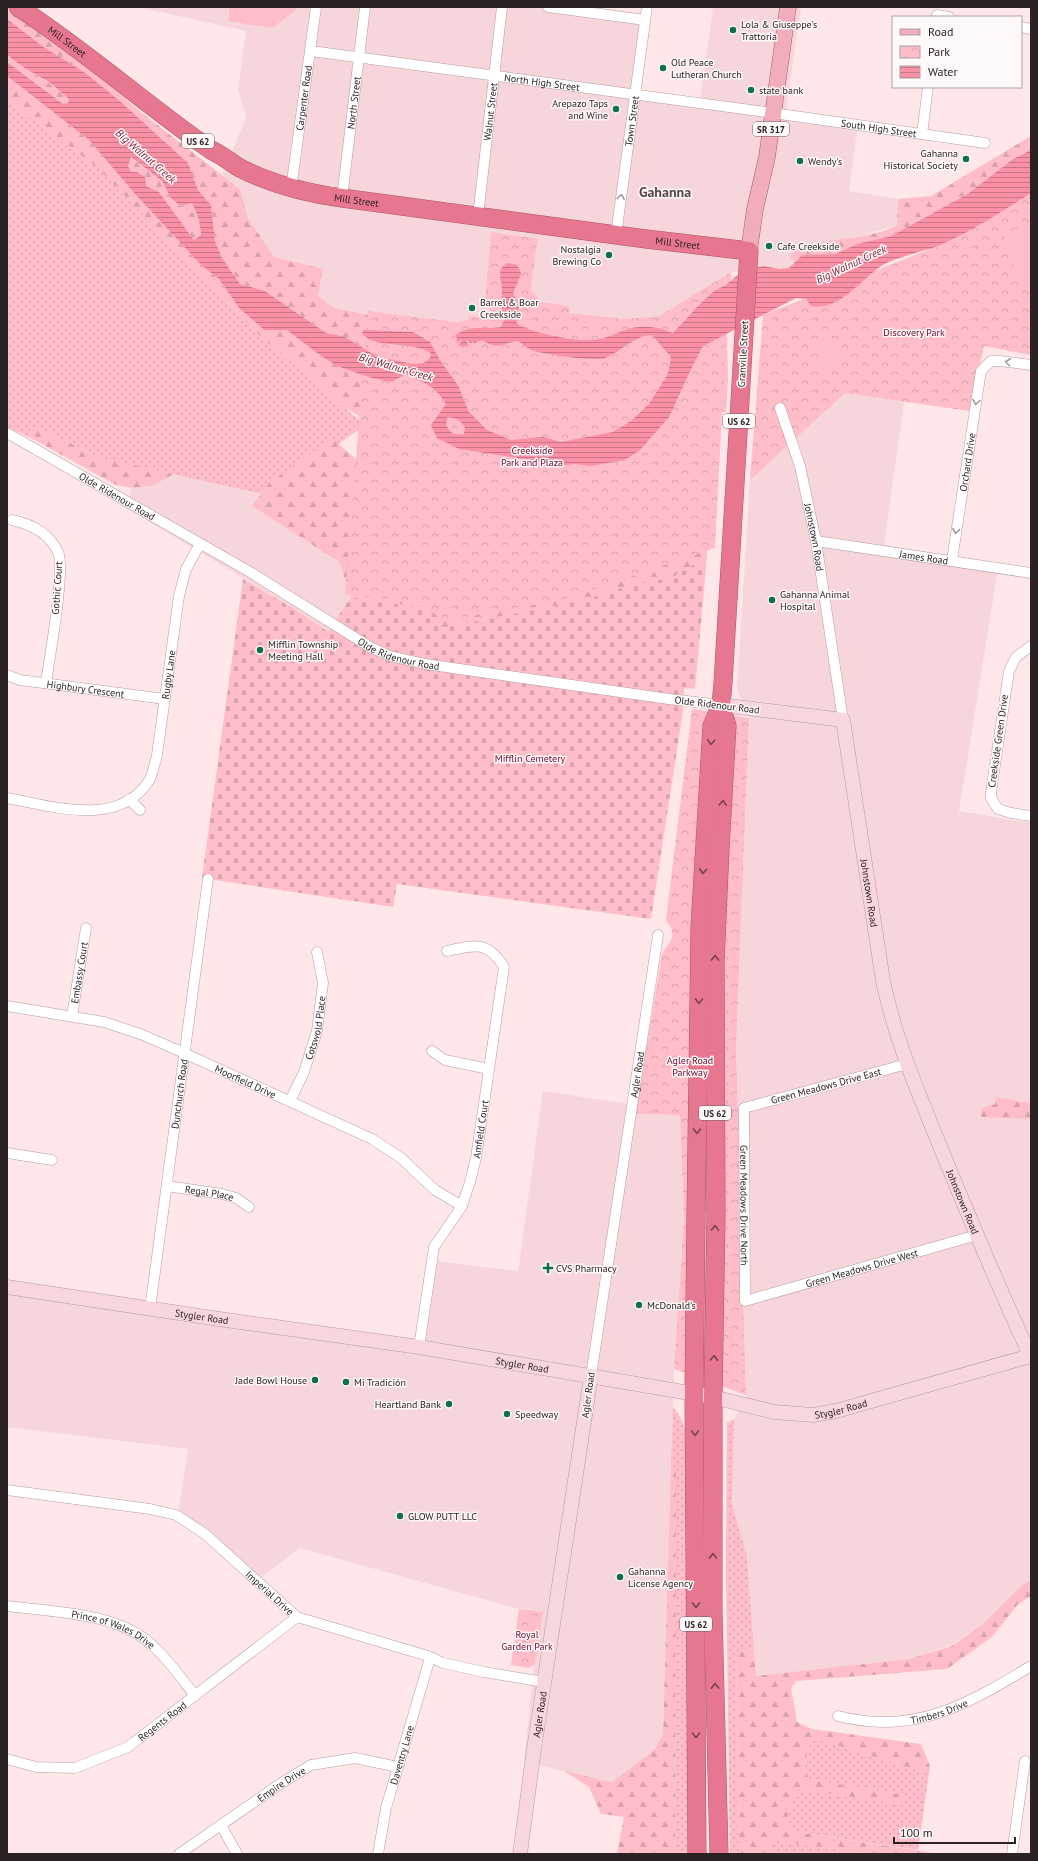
<svg xmlns="http://www.w3.org/2000/svg" width="1038" height="1861" font-family="'PT Sans',sans-serif">
<style>
.built{fill:#f7d6db}
.grass{fill:url(#grass-dots)}
.forest{fill:url(#forest-firs)}
.cemetery{fill:url(#cemetery-stones)}
.park{fill:url(#park-crowns)}
.garden{fill:#febdc8}
.water{fill:url(#water-rules);fill-rule:evenodd}
.lines{fill:none;stroke-linecap:round;stroke-linejoin:round}
.street-casing{stroke:#b49da0;stroke-width:11}
.secondary-casing{stroke:#b49da0;stroke-width:15}
.primary-casing{stroke:#a55969;stroke-width:17}
.highway-casing{stroke:#a55969;stroke-width:19}
.street{stroke:#fff;stroke-width:10}
.secondary{stroke:#f8d6dd;stroke-width:14}
.primary{stroke:#f1adbb;stroke-width:16}
.highway{stroke:#e7778e;stroke-width:18}
.oneway{stroke:#a09c9c}
.oneway2{stroke:#76444e}
.poi-dot{fill:#0e7046;stroke:#fef8f9;stroke-width:1.5}
.labels{text-anchor:middle;dominant-baseline:central;stroke-width:3;stroke-linejoin:round;paint-order:stroke}
.shield{fill:#fef8f9;stroke:#6a6263;stroke-width:1}
.shield-label{font-size:9px;font-weight:bold;fill:#2b2223}
.poi-label{font-size:10px;fill:#2b2223;stroke:#fef8f9;text-anchor:start}
.street-label{font-size:10px;fill:#2b2223;stroke:#fef8f9}
.park-label{font-size:10px;fill:#68082a;stroke:#fef8f9}
.water-label{font-size:11px;font-style:italic;fill:#761a35;stroke:#fef8f9}
.district-label{font-size:14px;font-weight:bold;fill:#594548;stroke:#fef8f9}
</style>
<defs>
<pattern id="grass-dots" width="8" height="8" patternUnits="userSpaceOnUse"><rect width="8" height="8" fill="#febdc8"/><path d="M2 2h.1M6 6h.1" fill="none" stroke="#daa2ac" stroke-width="1.8" stroke-linecap="round"/></pattern>
<pattern id="forest-firs" width="22" height="20" patternUnits="userSpaceOnUse"><rect width="22" height="20" fill="#febdc8"/><path d="M5 1l3.5 6h-7zM16 11l3.5 6h-7z" fill="#daa2ac"/></pattern>
<pattern id="cemetery-stones" width="16" height="16" patternUnits="userSpaceOnUse"><rect width="16" height="16" fill="#febdc8"/><path d="M2 7V4a2 2 0 0 1 4 0v3zM10 15v-3a2 2 0 0 1 4 0v3z" fill="#daa2ac"/></pattern>
<pattern id="park-crowns" width="20" height="18" patternUnits="userSpaceOnUse"><rect width="20" height="18" fill="#febdc8"/><path d="M2 6a3 3 0 1 1 6 0M12 15a3 3 0 1 1 6 0" fill="none" stroke="#daa2ac"/></pattern>
<pattern id="water-rules" width="6" height="5" patternUnits="userSpaceOnUse"><rect width="6" height="5" fill="#f990a4"/><path d="M0 2.5h6" fill="none" stroke="#ca7585"/></pattern>
</defs>
<rect width="100%" height="100%" fill="#fee6e9"/>
<g class="built">
<path d="M138,7H557L650,20L641,91L700,99L713,7H801L786,111L858,123L849,191L898,199L897,225L861,236L818,243L790,258L795,261L789,268L780,269L763,266L742,271L731,272L659,316L621,319L569,313V306L539,302L537,296L531,290L537,243L539,239L492,232L489,261L492,313L484,317L470,316L468,320L456,322L368,311L367,314L334,308L318,296L323,269L274,257L248,218L240,189L222,175L246,118L238,89L246,31Z"/>
<path d="M845,392L904,402L884,545L999,563L959,811L1031,823V1103L997,1097L995,1104L981,1108L982,1117L1031,1119V1580L1022,1585L984,1623L952,1645L909,1659L756,1676L747,1557L732,1504L734,1419L746,1395L736,1048L749,718L737,689L750,480Z"/>
<path d="M174,474L261,493L252,506L339,562L351,597L329,633L293,608L123,506L132,488L152,486Z"/>
<path d="M543,1091L637,1105L638,1114L680,1115L684,1218L674,1369L663,1734L654,1750L612,1782L524,1762L534,1666L542,1612L519,1609L300,1548L260,1578L178,1514L188,1449L7,1427V1283L416,1340L426,1260L518,1271Z"/>
</g>
<g class="grass">
<path d="M7,100L98,168L259,335L365,425L267,495L101,458L37,427L30,429L31,438L7,427Z"/>
<path d="M673,1407L681,1418L686,1433L688,1854H675L671,1462Z"/>
<path d="M734,1419L732,1504L747,1557L754,1649L736,1651L739,1854H730L726,1570L727,1423Z"/>
<path d="M817,1739L922,1772L930,1766L918,1850L791,1831L787,1820L796,1792L803,1790L901,1804L906,1795L809,1779L804,1767L810,1743Z"/>
<path d="M777,1841L869,1854H770L771,1844Z"/>
</g>
<g class="forest">
<path d="M7,10L75,55L142,113L240,189L248,218L274,257L323,269L318,296L334,308L442,329L363,330L362,334L378,357L345,338L326,333L265,291L240,284L222,258L215,241L211,205L198,190L188,163L120,101L84,72L45,48L7,19Z"/>
<path d="M7,55L26,69L48,82L69,99L68,104H63L7,62Z"/>
<path d="M7,76L89,140L136,195L201,265L219,279L239,308L264,330H287L317,353L727,333L728,379L726,412L376,426L344,407L259,335L98,168L7,100Z"/>
<path d="M1031,136V150L1013,159L966,195L891,236L857,244L835,254L802,255L795,261L790,258L794,250C802,248 810,244 818,243C843,237 874,238 897,225L898,199L931,196Z"/>
<path d="M130,157L162,181L171,198L180,206L192,203L199,220L201,235L194,240L159,192L146,186L131,173L128,166Z"/>
<path d="M37,427L101,458L174,474L152,486L132,488L116,485L31,438L30,429Z"/>
<path d="M332,438L366,468L705,517L707,556L672,578L630,585L588,599L442,628L423,608L351,597L339,562L252,506L269,483Z"/>
<path d="M996,1097L1031,1103V1119L981,1117V1108L995,1104Z"/>
<path d="M671,1462L676,1469L675,1854H617L624,1817L601,1814L589,1787L564,1771L612,1782L654,1750L663,1734Z"/>
<path d="M1031,1580V1596L1018,1604L992,1637L947,1669L796,1681L791,1688L797,1722L812,1729L921,1744L930,1766L922,1772L817,1739L810,1743L804,1767L809,1779L906,1795L909,1800L901,1804L803,1790L796,1792L787,1820L791,1831L940,1854H869L777,1841L771,1844L770,1854H739L736,1651L754,1649L756,1676L909,1659L952,1646L984,1623L1022,1585Z"/>
</g>
<path class="cemetery" d="M707,556L695,689L684,688L683,711L651,919L397,884L393,907L202,878L243,579L293,608L328,632L351,597L423,608L442,628L588,599L630,585L672,578Z"/>
<g class="park">
<path d="M1031,190V355L984,346L969,411L845,393L750,480L763,315L938,246Z"/>
<path d="M491,232L539,239L537,243L531,290L537,296L539,302L570,306L569,313L625,319L659,316L731,272L725,353L715,548L565,599L445,621L430,610L408,601L345,594L368,311L456,322L468,320L469,316L484,317L492,313L485,302Z"/>
<path d="M692,709L749,718L736,1048L746,1395L674,1369L684,1218L680,1115L637,1114V1105L662,954C671,940 678,935 666,920Z"/>
<path d="M519,1609L543,1612L535,1664L529,1668L511,1665Z"/>
</g>
<g class="garden">
<path d="M229,7H296L295,11L272,28L229,21Z"/>
<path d="M1031,220V292C1018,275 1009,259 1004,238Z"/>
<path d="M592,316L615,318V321L591,326L537,322L559,320L583,323Z"/>
<path d="M832,337L841,367L825,373L815,342Z"/>
</g>
<g class="water">
<path d="M7,19L45,48L84,72L120,101L188,163L198,190L211,205L215,241L222,258L240,284L265,291L326,333L345,337L378,357L413,364L424,363L430,358L431,353C410,340 374,349 362,334L363,330L413,332L430,342L441,362L458,385L469,412L487,430L511,440L543,437L561,442L613,432L631,421L649,404L668,374L671,357L652,335C635,335 620,352 605,358C595,362 542,354 531,350C527,348 523,344 518,341C501,343 501,351 482,340L475,343L472,342L471,344L467,340L466,341L469,345L463,347L458,345L462,341L461,340L457,343L456,335C469,324 486,330 501,327L505,318L516,319L517,324C531,333 577,342 593,340C604,339 615,334 625,330C641,324 659,327 673,333L700,304L714,291L726,285L742,271L763,266L780,269L789,268L802,255L835,254L857,244L891,236L966,195L1013,159L1031,150V193C1001,212 970,232 938,246C922,252 892,258 880,267C859,281 839,311 811,306L806,299L796,298L703,346L693,365L669,417L640,450L625,460L590,466L576,464L565,465L459,449L437,438L431,425L446,404C437,388 423,381 406,374L391,382L372,378L337,366L317,353L287,330H264L239,308L219,279L201,265L136,195L89,140L7,76V62L63,104L68,103L69,99L49,82L26,69L7,55ZM131,157L162,181L171,198L180,206L192,203L199,220L201,235L194,240L159,192L146,186L145,177L137,172H131L128,166ZM447,417C457,418 460,420 465,428L464,434C453,436 451,433 446,425Z"/>
<path d="M508,263C516,264 520,266 521,274L513,293L519,308L517,316H505C498,304 503,299 502,288C501,278 496,268 508,263Z"/>
</g>
<g class="lines">
<defs>
<g id="street">
<path d="M548,7L645,20"/>
<path d="M937,15L949,17"/>
<path d="M1021,27L1031,29"/>
<path id="s1" d="M311,51L773,113L985,143"/>
<path d="M922,134L928,87"/>
<path id="s2" d="M291,189L316,7"/>
<path id="s3" d="M342,198L365,7"/>
<path id="s4" d="M478,216L502,7"/>
<path id="s5" d="M616,235L647,7"/>
<path id="s6" d="M780,408L800,466L816,541L843,720"/>
<path id="s7" d="M7,433L250,572L370,647L390,656L425,664L669,699L721,705"/>
<path d="M12,520C31,524 49,533 58,552C66,569 49,660 46,683"/>
<path id="s8" d="M816,541L1031,573"/>
<path id="s9" d="M952,560L981,371L991,361H1000L1031,365"/>
<path d="M1031,646L1016,657L1009,671L991,792V798L998,809L1011,813L1031,816"/>
<path id="s10" d="M7,675L20,680L165,699"/>
<path id="s11" d="M7,798C52,806 120,829 150,779C153,772 155,763 157,755L179,596L186,569L200,544"/>
<path d="M129,799L140,810"/>
<path id="s12" d="M7,1006L104,1022L143,1035L184,1053L372,1139L401,1158L435,1190L462,1206"/>
<path id="s13" d="M72,1016L86,928"/>
<path d="M432,1051L445,1060L489,1069"/>
<path id="s14" d="M907,1064L744,1108L745,1301L977,1235"/>
<path id="s15" d="M290,1101L304,1072L317,1031L323,983L317,952"/>
<path d="M7,1153L52,1160"/>
<path id="s16" d="M167,1186L222,1194L236,1198L249,1207"/>
<path id="s17" d="M150,1309L208,879"/>
<path id="s18" d="M419,1347L434,1247L462,1206L470,1182L476,1158L504,967C487,940 474,945 447,951"/>
<path id="s19" d="M591,1376L658,935"/>
<path id="s20" d="M7,1490L150,1509L176,1515L205,1534L297,1617L428,1656L443,1663L484,1672L544,1682"/>
<path id="s21" d="M7,1606C52,1612 117,1612 152,1645C169,1660 182,1679 195,1696"/>
<path id="s22" d="M838,1716C915,1736 968,1704 1031,1666"/>
<path id="s23" d="M7,1759L36,1767L75,1768L128,1747L297,1617"/>
<path d="M221,1825L237,1854"/>
<path id="s24" d="M179,1854L283,1782L311,1765L355,1758L398,1767"/>
<path id="s25" d="M378,1854L386,1808L430,1658"/>
<path d="M1012,1854L1025,1761"/>
</g>
<g id="secondary">
<path id="s26" d="M721,705L843,720L883,981C896,1043 921,1099 944,1156C972,1224 1000,1291 1031,1357"/>
<path id="s27" d="M7,1287L219,1319L419,1347L713,1397L774,1412L813,1415L836,1411L1030,1356"/>
<path id="s28" d="M520,1854L534,1749L591,1376"/>
</g>
<path id="primary" d="M749,251L755,209L767,157L788,7"/>
<g id="highway">
<path id="s29" d="M18,7C86,51 145,104 211,150C222,155 230,162 240,168C273,185 305,193 342,198L646,239L749,251L723,683L721,705L712,726L700,927L696,1216L694,1394L697,1854"/>
<path d="M719,1854L713,1612V1397L716,1216L715,962L720,849L727,726L721,705"/>
</g>
</defs>
<use href="#street" class="street-casing"/>
<use href="#secondary" class="secondary-casing"/>
<use href="#primary" class="primary-casing"/>
<use href="#highway" class="highway-casing"/>
<use href="#street" class="street"/>
<use href="#secondary" class="secondary"/>
<use href="#primary" class="primary"/>
<use href="#highway" class="highway"/>
</g>
<defs><path id="oneway-chevron" d="M-2-3.5L2.5 0L-2 3.5" fill="none" stroke-width="1.6" stroke-linecap="round" stroke-linejoin="round"/></defs>
<g class="oneway">
<use href="#oneway-chevron" transform="translate(621 197) rotate(-83)"/>
<use href="#oneway-chevron" transform="translate(1008 362) rotate(-173)"/>
<use href="#oneway-chevron" transform="translate(976 402) rotate(99)"/>
<use href="#oneway-chevron" transform="translate(956 531) rotate(99)"/>
</g>
<g class="oneway2">
<use href="#oneway-chevron" transform="translate(711 742) rotate(94)"/>
<use href="#oneway-chevron" transform="translate(723 803) rotate(-87)"/>
<use href="#oneway-chevron" transform="translate(703 871) rotate(93)"/>
<use href="#oneway-chevron" transform="translate(715 958) rotate(-89)"/>
<use href="#oneway-chevron" transform="translate(699 1001) rotate(91)"/>
<use href="#oneway-chevron" transform="translate(697 1131) rotate(91)"/>
<use href="#oneway-chevron" transform="translate(715 1228) rotate(-89)"/>
<use href="#oneway-chevron" transform="translate(714 1358) rotate(-89)"/>
<use href="#oneway-chevron" transform="translate(695 1433) rotate(90)"/>
<use href="#oneway-chevron" transform="translate(713 1556) rotate(-90)"/>
<use href="#oneway-chevron" transform="translate(696 1605) rotate(90)"/>
<use href="#oneway-chevron" transform="translate(715 1686) rotate(-91)"/>
<use href="#oneway-chevron" transform="translate(696 1735) rotate(90)"/>
</g>
<g class="poi-dot">
<circle cx="733" cy="30" r="4"/>
<circle cx="663" cy="68" r="4"/>
<circle cx="751" cy="90" r="4"/>
<circle cx="616" cy="109" r="4"/>
<circle cx="966" cy="159" r="4"/>
<circle cx="800" cy="161" r="4"/>
<circle cx="769" cy="246" r="4"/>
<circle cx="609" cy="255" r="4"/>
<circle cx="472" cy="308" r="4"/>
<circle cx="772" cy="600" r="4"/>
<circle cx="260" cy="650" r="4"/>
<path d="M546 1262h4v4h4v4h-4v4h-4v-4h-4v-4h4z"/>
<circle cx="639" cy="1305" r="4"/>
<circle cx="315" cy="1380" r="4"/>
<circle cx="346" cy="1382" r="4"/>
<circle cx="449" cy="1404" r="4"/>
<circle cx="507" cy="1414" r="4"/>
<circle cx="400" cy="1516" r="4"/>
<circle cx="620" cy="1577" r="4"/>
</g>
<g class="labels">
<g class="shield">
<rect x="753" y="122" width="36" height="14" rx="3"/>
<rect x="182" y="134" width="32" height="14" rx="3"/>
<rect x="723" y="414" width="32" height="14" rx="3"/>
<rect x="699" y="1106" width="32" height="14" rx="3"/>
<rect x="680" y="1617" width="32" height="14" rx="3"/>
</g>
<g class="shield-label">
<text x="771" y="129">SR 317</text>
<text x="198" y="141">US 62</text>
<text x="739" y="421">US 62</text>
<text x="715" y="1113">US 62</text>
<text x="696" y="1624">US 62</text>
</g>
<g class="poi-label">
<text x="741" y="24">Lola &amp; Giuseppe's<tspan x="741" dy="12">Trattoria</tspan></text>
<text x="671" y="62">Old Peace<tspan x="671" dy="12">Lutheran Church</tspan></text>
<text x="759" y="90">state bank</text>
<text x="608" y="103" text-anchor="end">Arepazo Taps<tspan x="608" dy="12">and Wine</tspan></text>
<text x="958" y="153" text-anchor="end">Gahanna<tspan x="958" dy="12">Historical Society</tspan></text>
<text x="808" y="161">Wendy's</text>
<text x="777" y="246">Cafe Creekside</text>
<text x="601" y="249" text-anchor="end">Nostalgia<tspan x="601" dy="12">Brewing Co</tspan></text>
<text x="480" y="302">Barrel &amp; Boar<tspan x="480" dy="12">Creekside</tspan></text>
<text x="780" y="594">Gahanna Animal<tspan x="780" dy="12">Hospital</tspan></text>
<text x="268" y="644">Mifflin Township<tspan x="268" dy="12">Meeting Hall</tspan></text>
<text x="556" y="1268">CVS Pharmacy</text>
<text x="647" y="1305">McDonald's</text>
<text x="307" y="1380" text-anchor="end">Jade Bowl House</text>
<text x="354" y="1382">Mi Tradición</text>
<text x="441" y="1404" text-anchor="end">Heartland Bank</text>
<text x="515" y="1414">Speedway</text>
<text x="408" y="1516">GLOW PUTT LLC</text>
<text x="628" y="1571">Gahanna<tspan x="628" dy="12">License Agency</tspan></text>
</g>
<g class="street-label">
<text stroke="none"><textPath href="#s29" startOffset="60">Mill Street</textPath></text>
<text stroke="none"><textPath href="#s1" startOffset="233">North High Street</textPath></text>
<text stroke="none"><textPath href="#s2" startOffset="92">Carpenter Road</textPath></text>
<text stroke="none"><textPath href="#s3" startOffset="96">North Street</textPath></text>
<text stroke="none"><textPath href="#s4" startOffset="105">Walnut Street</textPath></text>
<text stroke="none"><textPath href="#s5" startOffset="115">Town Street</textPath></text>
<text stroke="none"><textPath href="#s1" startOffset="573">South High Street</textPath></text>
<text stroke="none"><textPath href="#s29" startOffset="396">Mill Street</textPath></text>
<text stroke="none"><textPath href="#s29" startOffset="720">Mill Street</textPath></text>
<text transform="translate(743 354) rotate(-87)">Granville Street</text>
<text stroke="none"><textPath href="#s9" startOffset="99">Orchard Drive</textPath></text>
<text stroke="none"><textPath href="#s7" startOffset="127">Olde Ridenour Road</textPath></text>
<text stroke="none"><textPath href="#s6" startOffset="134">Johnstown Road</textPath></text>
<text stroke="none"><textPath href="#s8" startOffset="109">James Road</textPath></text>
<text transform="translate(57 588) rotate(-86)">Gothic Court</text>
<text stroke="none"><textPath href="#s7" startOffset="451">Olde Ridenour Road</textPath></text>
<text stroke="none"><textPath href="#s11" startOffset="261">Rugby Lane</textPath></text>
<text stroke="none"><textPath href="#s10" startOffset="80">Highbury Crescent</textPath></text>
<text transform="translate(717 705) rotate(7)">Olde Ridenour Road</text>
<text transform="translate(998 741) rotate(-82)">Creekside Green Drive</text>
<text stroke="none"><textPath href="#s26" startOffset="298">Johnstown Road</textPath></text>
<text stroke="none"><textPath href="#s13" startOffset="44">Embassy Court</textPath></text>
<text stroke="none"><textPath href="#s15" startOffset="78">Cotswold Place</textPath></text>
<text stroke="none"><textPath href="#s19" startOffset="305">Agler Road</textPath></text>
<text stroke="none"><textPath href="#s12" startOffset="252">Moorfield Drive</textPath></text>
<text transform="translate(826 1086) rotate(-15)">Green Meadows Drive East</text>
<text stroke="none"><textPath href="#s17" startOffset="217">Dunchurch Road</textPath></text>
<text stroke="none"><textPath href="#s18" startOffset="230">Amfield Court</textPath></text>
<text stroke="none"><textPath href="#s16" startOffset="43">Regal Place</textPath></text>
<text stroke="none"><textPath href="#s26" startOffset="622">Johnstown Road</textPath></text>
<text stroke="none"><textPath href="#s14" startOffset="266">Green Meadows Drive North</textPath></text>
<text stroke="none"><textPath href="#s14" startOffset="483">Green Meadows Drive West</textPath></text>
<text stroke="none"><textPath href="#s27" startOffset="197">Stygler Road</textPath></text>
<text stroke="none"><textPath href="#s27" startOffset="521">Stygler Road</textPath></text>
<text transform="translate(588 1395) rotate(-82)">Agler Road</text>
<text stroke="none"><textPath href="#s27" startOffset="845">Stygler Road</textPath></text>
<text stroke="none"><textPath href="#s20" startOffset="293">Imperial Drive</textPath></text>
<text stroke="none"><textPath href="#s21" startOffset="110">Prince of Wales Drive</textPath></text>
<text stroke="none"><textPath href="#s22" startOffset="103">Timbers Drive</textPath></text>
<text stroke="none"><textPath href="#s28" startOffset="141">Agler Road</textPath></text>
<text stroke="none"><textPath href="#s23" startOffset="169">Regents Road</textPath></text>
<text stroke="none"><textPath href="#s25" startOffset="102">Daventry Lane</textPath></text>
<text stroke="none"><textPath href="#s24" startOffset="124">Empire Drive</textPath></text>
</g>
<g class="park-label">
<text x="914" y="332">Discovery Park</text>
<text x="532" y="450">Creekside<tspan x="532" dy="12">Park and Plaza</tspan></text>
<text x="530" y="758">Mifflin Cemetery</text>
<text x="690" y="1060">Agler Road<tspan x="690" dy="12">Parkway</tspan></text>
<text x="527" y="1634">Royal<tspan x="527" dy="12">Garden Park</tspan></text>
</g>
<g class="water-label">
<text transform="translate(146 156) rotate(41)">Big Walnut Creek</text>
<text transform="translate(851 264) rotate(-25)">Big Walnut Creek</text>
<text transform="translate(396 367) rotate(16)">Big Walnut Creek</text>
</g>
<g class="district-label">
<text x="665" y="192">Gahanna</text>
</g>
</g>
<rect width="1038" height="1861" fill="none" stroke="#2b2223" stroke-width="16"/>
<rect x="892" y="16" width="130" height="72" fill="#fef8f9" stroke="#aaa2a3"/>
<rect x="900" y="29" width="20" height="6" fill="#f1adbb" stroke="#aaa2a3"/>
<text x="928" y="36" font-size="12" fill="#2b2223">Road</text>
<rect x="900" y="46" width="20" height="12" fill="url(#park-crowns)" stroke="#aaa2a3"/>
<text x="928" y="56" font-size="12" fill="#2b2223">Park</text>
<rect x="900" y="66" width="20" height="12" fill="url(#water-rules)" stroke="#aaa2a3"/>
<text x="928" y="76" font-size="12" fill="#2b2223">Water</text>
<path d="M894 1837v6h121v-6" fill="none" stroke="#2b2223" stroke-width="2"/>
<text x="900" y="1837" font-size="12" fill="#2b2223" stroke="#fef8f9" stroke-width="3" paint-order="stroke">100 m</text>
</svg>
